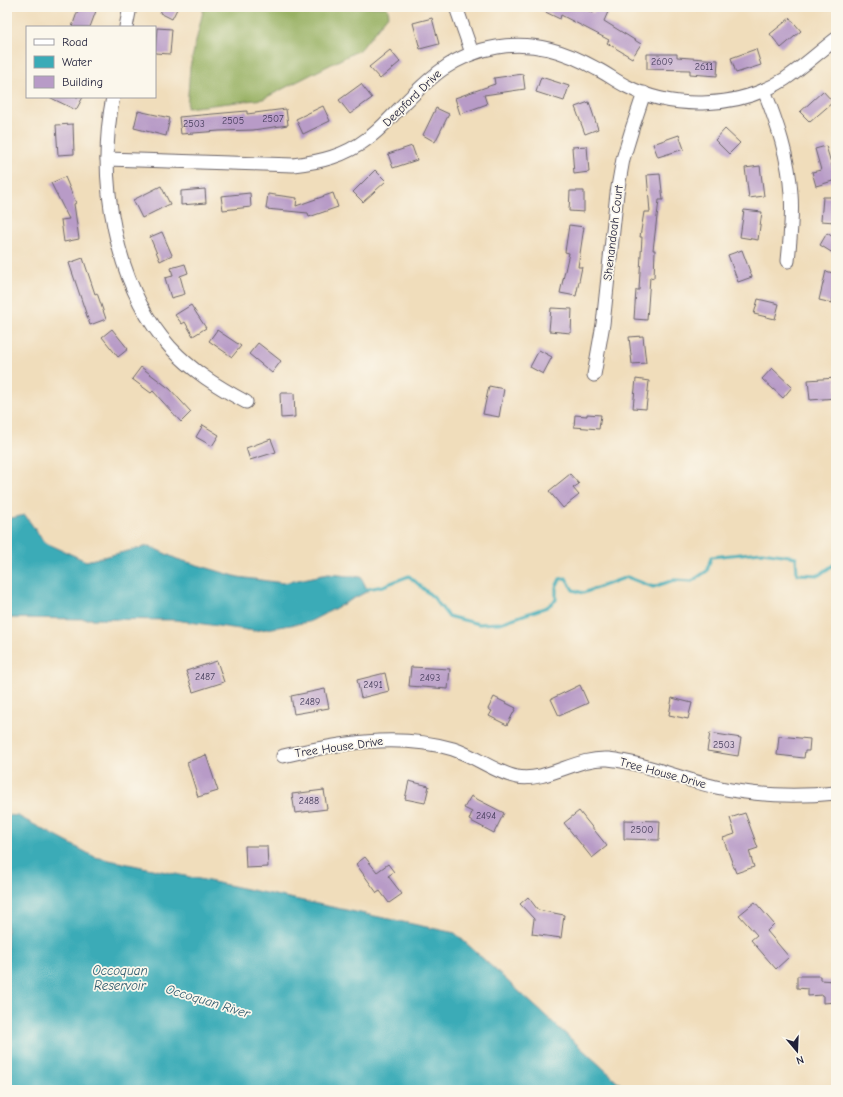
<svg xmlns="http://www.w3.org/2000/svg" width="843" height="1097" font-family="'Comic Neue',sans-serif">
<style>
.forest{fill:#98b163;stroke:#5d6a4f}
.water{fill:#3aabb7;stroke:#2e6679}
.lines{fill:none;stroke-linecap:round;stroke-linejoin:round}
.stream{stroke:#3aabb7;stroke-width:3}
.building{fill:#b89bc7}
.minor-casing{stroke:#6a6368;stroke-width:15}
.minor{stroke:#fff;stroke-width:13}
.labels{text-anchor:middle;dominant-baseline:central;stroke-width:3.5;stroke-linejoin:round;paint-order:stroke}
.number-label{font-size:10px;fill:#48405e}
.street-label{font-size:12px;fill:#22223b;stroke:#fbf7ec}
.water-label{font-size:13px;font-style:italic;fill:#2c596d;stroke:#fbf7ec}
</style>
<rect width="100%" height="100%" fill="#fbf7ec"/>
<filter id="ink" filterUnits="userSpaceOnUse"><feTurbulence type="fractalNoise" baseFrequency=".025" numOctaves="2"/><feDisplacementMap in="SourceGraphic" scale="8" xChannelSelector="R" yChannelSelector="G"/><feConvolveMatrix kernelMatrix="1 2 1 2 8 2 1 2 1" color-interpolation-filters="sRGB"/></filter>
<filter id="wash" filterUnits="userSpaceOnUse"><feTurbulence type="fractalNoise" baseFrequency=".012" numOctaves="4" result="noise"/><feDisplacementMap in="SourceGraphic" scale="16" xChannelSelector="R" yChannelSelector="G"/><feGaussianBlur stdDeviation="0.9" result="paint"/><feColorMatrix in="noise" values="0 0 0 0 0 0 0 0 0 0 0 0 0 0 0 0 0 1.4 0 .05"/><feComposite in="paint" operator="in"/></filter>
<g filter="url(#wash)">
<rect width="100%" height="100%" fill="#f0ddbb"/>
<path class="forest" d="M204,7H387L389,14L361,49L263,99L187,108L190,67Z"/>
<g class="water">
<path d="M25,515L44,542L86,561L149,546L177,559L238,577L283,583L328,574L361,577L368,591L309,622L254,631L175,620L7,618V519Z"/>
<path d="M7,815L18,816L95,857L455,933L627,1090H7Z"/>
</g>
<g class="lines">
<path class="stream" d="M363,590L383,586L409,576L434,598L448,616L479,624L500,623L547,607L556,600V587L560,579L566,578L573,590L583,593L627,577L653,587L674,580L692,581L707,571L711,557L762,552L796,557L797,574L819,575L836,563"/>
</g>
<g id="blocks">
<g class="building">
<path d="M79,7H87L96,11L90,27H72Z"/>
<path d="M163,7H178L172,19L160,13Z"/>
<path d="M535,7H581L593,13L597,7H599L608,12L604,21L641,44L632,58L607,43L609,40L561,15L560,19Z"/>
<path d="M432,18L439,44L420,49L413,23Z"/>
<path d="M790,18L801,31L781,48L770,34Z"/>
<path d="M157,28L172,29L170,54L155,53Z"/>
<path d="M756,49L761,65L736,73L731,58Z"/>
<path d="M390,50L400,62L380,79L369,67Z"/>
<path d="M647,54H677V57L718,60L717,76L690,74V70L647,69Z"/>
<path d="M523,74L525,89L484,95L487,104L460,114L455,98L495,84L494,78Z"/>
<path d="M541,77L569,86L564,101L536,92Z"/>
<path d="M361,84L372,98L350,114L339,100Z"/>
<path d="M823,91L833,102L810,122L800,112Z"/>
<path d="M49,97H83L76,110Z"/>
<path d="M589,102L598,129L585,134L575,107Z"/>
<path d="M323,106L330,121L303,134L296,119Z"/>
<path d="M436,108L449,114L435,142L423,135Z"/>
<path d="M286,109L288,125L253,130L219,131L181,134L179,117L247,111V114Z"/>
<path d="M138,111L170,118L166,136L134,128Z"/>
<path d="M73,124L74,154L58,155L56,125Z"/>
<path d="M725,129L740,143L729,154L715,140Z"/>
<path d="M679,135L684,149L658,157L653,144Z"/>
<path d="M412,146L417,160L393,168L388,154Z"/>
<path d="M587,146L589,172L574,174L572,147Z"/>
<path d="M826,146L836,180L816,186L812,172L821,170L815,149Z"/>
<path d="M760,166L764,196L749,198L745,168Z"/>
<path d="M375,170L386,181L363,202L353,192Z"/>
<path d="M660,174L663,200H659L653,250H655L654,278L650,277L647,320L634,319L636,290H639L642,237H640L644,212H650L647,175Z"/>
<path d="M65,177L76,203L74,204L79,239L64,242L61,220L69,219L51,183Z"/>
<path d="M161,186L170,204L142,218L133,200Z"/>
<path d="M205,189L206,203L181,205V191Z"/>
<path d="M570,191H584V212L569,211Z"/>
<path d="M250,193L251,207L223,210L221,196Z"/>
<path d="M333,193L338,207L309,217L308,213L266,209L268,194L297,198L296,206Z"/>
<path d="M823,197H836L835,222L821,221Z"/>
<path d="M744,210L762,212L758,240L740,237Z"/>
<path d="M569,225L584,227L578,267H582L576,296L560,293L569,253L565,252Z"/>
<path d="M162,232L172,255L160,261L150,237Z"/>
<path d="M827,233L836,239V255L820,245Z"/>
<path d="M742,250L752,277L738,282L728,255Z"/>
<path d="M83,258L95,294L97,293L106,319L90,325L69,263Z"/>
<path d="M185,264L188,273L180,276L185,294L171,298L165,278L173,276L171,268Z"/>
<path d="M826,271L836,274V287L832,303L819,300Z"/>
<path d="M758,299L779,304L775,319L754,314Z"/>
<path d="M191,305L206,328L193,336L185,322L182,324L175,315Z"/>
<path d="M551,308L572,309L571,333L549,331Z"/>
<path d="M112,329L128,349L118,357L102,337Z"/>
<path d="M217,330L241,346L232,357L209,341Z"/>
<path d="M643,336L646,363L632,364L629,337Z"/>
<path d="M258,343L281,361L272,373L249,354Z"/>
<path d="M539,350L552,357L543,374L530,367Z"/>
<path d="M141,367L170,389L191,412L181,422L153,391L151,393L132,379Z"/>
<path d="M772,368L792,387L783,398L762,379Z"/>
<path d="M836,378V398L810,400L808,380Z"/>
<path d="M636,379L649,381L646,409L633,408Z"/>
<path d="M489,386L504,389L499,417L483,414Z"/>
<path d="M280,393H294L295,417L281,418Z"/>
<path d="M587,414L601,415L599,429L574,427L575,415L587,416Z"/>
<path d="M203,425L219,435L212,446L196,437Z"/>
<path d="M271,439L276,452L250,460L246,448Z"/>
<path d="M570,474L579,484L573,488L579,495L563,508L549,491Z"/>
<path d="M217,661L224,682L193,692L186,671Z"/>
<path d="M411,667L450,669L448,689L409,686Z"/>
<path d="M385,673L389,691L361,698L357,680Z"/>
<path d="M580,685L588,703L559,716L551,699Z"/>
<path d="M325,689L329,708L294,714L291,696Z"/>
<path d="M494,697L516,708L507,725L489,716L492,711L488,709Z"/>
<path d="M672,698L692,703L688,719L669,715Z"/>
<path d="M710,733L741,738L738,756L707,751Z"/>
<path d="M779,736L810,739L809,751H805L804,758L777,755Z"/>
<path d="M206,755L218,791L198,797L187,762Z"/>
<path d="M409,781L429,786L425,803L405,799Z"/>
<path d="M324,790L327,809L295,813L292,794Z"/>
<path d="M471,796L504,813L494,833L469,820L472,812L464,808Z"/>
<path d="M579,811L607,846L592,858L564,823Z"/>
<path d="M745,813L758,848L749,851L754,867L736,873L723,838L735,834L730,818Z"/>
<path d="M624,820L660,821L659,840L624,839Z"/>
<path d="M245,846H267L268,867L246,868Z"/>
<path d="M365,857L377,872L388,864L394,872L388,876L402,894L389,903L380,891L377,893L356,864Z"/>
<path d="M528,897L538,910L564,915L561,938L532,934L534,919L520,904Z"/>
<path d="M755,902L774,924L767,931L789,957L776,969L751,940L757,935L739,915Z"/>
<path d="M797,976H820V980L834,981L835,987H836V1002L823,1003V995L808,996V989L797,988Z"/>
</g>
</g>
</g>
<g filter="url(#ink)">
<use href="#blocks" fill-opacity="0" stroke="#6a6368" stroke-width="1"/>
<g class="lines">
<defs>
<g id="minor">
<path d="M456,7L472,53"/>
<path d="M126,27L130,7"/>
<path d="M764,90C777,123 789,158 791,194C793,216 790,239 788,261"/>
<path d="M113,97C97,177 114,285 170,347C192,371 218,387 246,402"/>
<path d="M107,159L293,165C320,162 345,156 367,139C379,131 388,120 398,110C428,79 453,54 497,47C534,41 565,51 597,69C607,74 616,81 626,86C674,111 740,108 785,79C803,67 819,52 836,39"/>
<path d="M594,375L603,324L617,193L623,159L633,126L644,93"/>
<path d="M283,756C339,743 398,733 453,749C475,756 496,773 517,777C548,782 576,757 608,759C645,763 680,779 716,787C756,796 796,797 836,793"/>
</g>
</defs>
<use href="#minor" class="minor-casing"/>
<use href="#minor" class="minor"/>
</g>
</g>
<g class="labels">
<g class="number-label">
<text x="662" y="62">2609</text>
<text x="704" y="67">2611</text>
<text x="273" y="119">2507</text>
<text x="233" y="121">2505</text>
<text x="194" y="124">2503</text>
<text x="205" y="677">2487</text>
<text x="430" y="678">2493</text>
<text x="373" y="685">2491</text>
<text x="310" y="702">2489</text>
<text x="724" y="745">2503</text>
<text x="309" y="801">2488</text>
<text x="486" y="816">2494</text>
<text x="642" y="830">2500</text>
</g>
<g class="street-label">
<text transform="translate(412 98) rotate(-44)">Deepford Drive</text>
<text transform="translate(613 233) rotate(-83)">Shenandoah Court</text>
<text transform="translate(339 747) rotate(-8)">Tree House Drive</text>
<text transform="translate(663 773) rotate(15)">Tree House Drive</text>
</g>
<g class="water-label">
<text x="120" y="970">Occoquan<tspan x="120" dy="15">Reservoir</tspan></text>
<text transform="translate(208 1001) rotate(17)">Occoquan River</text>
</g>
</g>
<rect width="843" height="1097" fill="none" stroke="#fbf7ec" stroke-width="24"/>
<rect x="26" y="26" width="130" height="72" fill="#fbf7ec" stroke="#a4a2a5"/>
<rect x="34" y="39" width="20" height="6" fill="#ffffff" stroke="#a4a2a5"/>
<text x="62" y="46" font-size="12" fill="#22223b">Road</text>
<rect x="34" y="56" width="20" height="12" fill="#3aabb7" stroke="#a4a2a5"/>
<text x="62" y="66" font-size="12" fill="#22223b">Water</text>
<rect x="34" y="76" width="20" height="12" fill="#b89bc7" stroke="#a4a2a5"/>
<text x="62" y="86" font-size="12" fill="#22223b">Building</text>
<g transform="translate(797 1051) rotate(161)" stroke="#fbf7ec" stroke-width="3" paint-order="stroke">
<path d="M0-3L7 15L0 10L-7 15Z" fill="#22223b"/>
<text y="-6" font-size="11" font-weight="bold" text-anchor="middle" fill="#22223b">N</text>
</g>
</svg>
